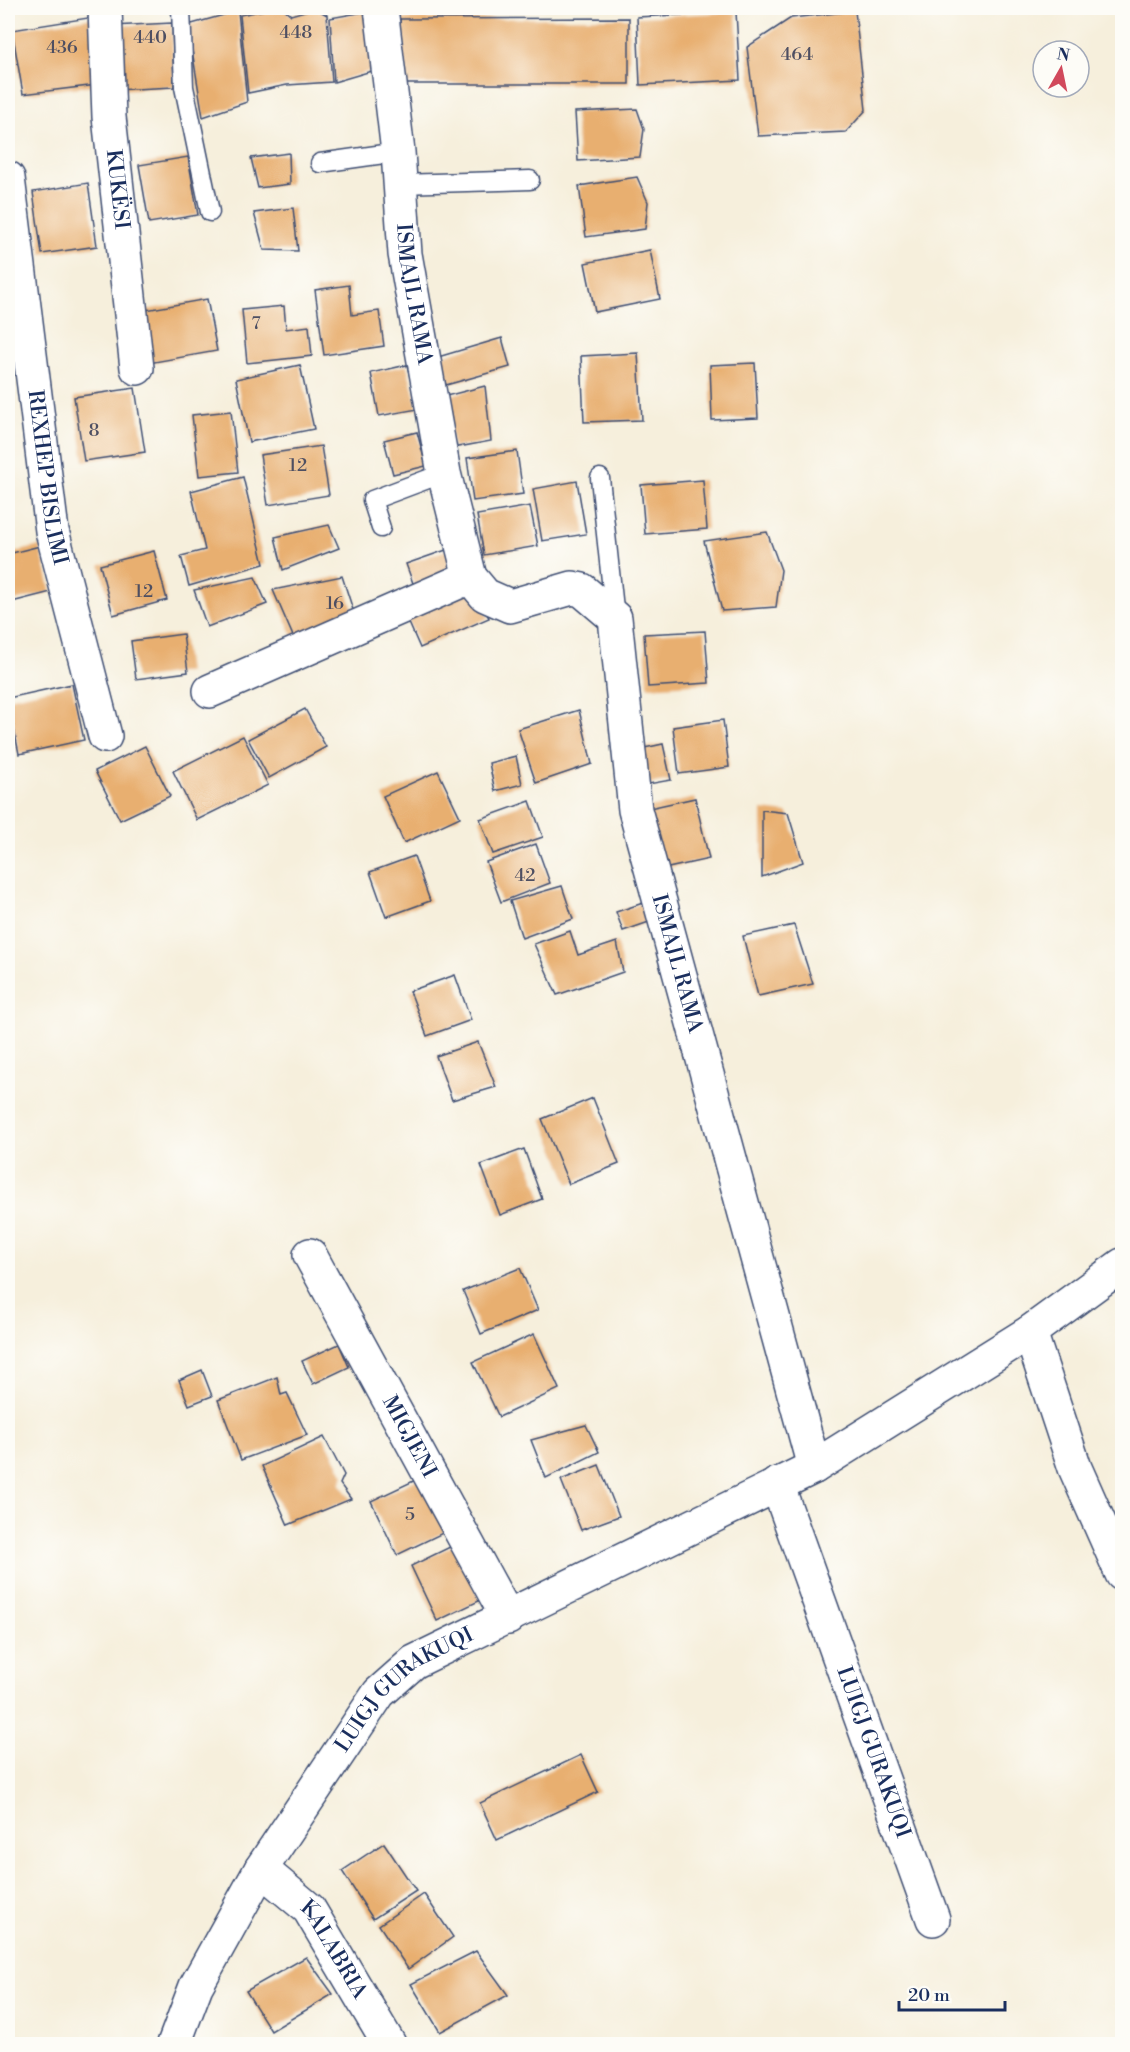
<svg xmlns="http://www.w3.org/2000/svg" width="1130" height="2052" font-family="'Libre Bodoni',serif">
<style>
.building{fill:#e8af6f}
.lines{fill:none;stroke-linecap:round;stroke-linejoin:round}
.service-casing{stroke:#3c4c71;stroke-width:21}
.minor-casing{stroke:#3c4c71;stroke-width:36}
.service{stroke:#fff;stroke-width:18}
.minor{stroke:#fff;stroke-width:33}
.labels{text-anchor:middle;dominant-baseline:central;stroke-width:5;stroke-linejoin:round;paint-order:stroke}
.number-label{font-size:18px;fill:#4e4f62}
.street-label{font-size:21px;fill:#1b2f5e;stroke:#fdfcf7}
</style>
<rect width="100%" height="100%" fill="#fdfcf7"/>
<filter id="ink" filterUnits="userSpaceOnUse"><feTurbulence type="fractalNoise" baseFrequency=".0167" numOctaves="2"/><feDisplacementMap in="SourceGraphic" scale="12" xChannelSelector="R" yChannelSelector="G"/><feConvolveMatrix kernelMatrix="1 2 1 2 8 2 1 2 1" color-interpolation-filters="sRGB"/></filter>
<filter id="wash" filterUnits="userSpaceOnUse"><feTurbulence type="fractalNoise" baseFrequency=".008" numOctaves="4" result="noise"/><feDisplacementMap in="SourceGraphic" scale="24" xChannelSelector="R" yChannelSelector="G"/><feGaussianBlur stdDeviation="1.35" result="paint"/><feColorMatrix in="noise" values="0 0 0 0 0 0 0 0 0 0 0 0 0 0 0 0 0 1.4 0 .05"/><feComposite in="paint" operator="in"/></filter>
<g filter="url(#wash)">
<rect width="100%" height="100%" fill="#f6efdc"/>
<g id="blocks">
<g class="building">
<path d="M275,8H283L291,15L315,8L327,15L332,82L287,85L248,93L240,15Z"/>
<path d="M238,11L247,102L203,117L188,25Z"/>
<path d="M370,11L375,70L334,82L330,18Z"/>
<path d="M855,11L866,110L846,132L758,136L747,47L791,18Z"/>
<path d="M736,12L740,80L640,85L637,17Z"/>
<path d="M94,17L97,85L23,94L12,30Z"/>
<path d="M629,18V84H400V19Z"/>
<path d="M172,23L174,87L115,90L112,26Z"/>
<path d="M637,109L644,129L640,157L578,161L575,112Z"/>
<path d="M289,153L290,184L258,188L251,158Z"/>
<path d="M188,157L198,215L149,223L139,165Z"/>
<path d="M637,177L648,202L645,229L586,237L579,186Z"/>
<path d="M88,183L97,246L42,254L33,192Z"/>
<path d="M293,208L298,251L264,250L254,213Z"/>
<path d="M650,250L660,299L595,312L585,263Z"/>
<path d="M349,285L352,315L379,311L384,346L324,355L315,290Z"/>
<path d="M207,299L217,351L149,363L140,311Z"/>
<path d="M284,306L286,329L309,326L312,356L247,363L242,310Z"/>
<path d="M502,338L510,367L446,385L438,357Z"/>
<path d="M638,353L642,420L584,422L581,356Z"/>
<path d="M755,363L758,418L712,420L710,365Z"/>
<path d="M300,365L314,429L249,442L236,379Z"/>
<path d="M407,365L418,409L379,416L371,373Z"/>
<path d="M485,386L491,441L453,448L446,396Z"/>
<path d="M135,388L145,452L84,461L74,397Z"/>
<path d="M231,411L238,472L199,476L192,415Z"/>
<path d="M417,432L426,466L393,474L384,440Z"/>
<path d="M321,446L329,495L268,505L260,455Z"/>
<path d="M517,451L523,494L473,501L467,458Z"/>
<path d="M243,477L264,564L189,586L181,556L205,550L191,491Z"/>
<path d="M703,480L707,529L645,534L641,485Z"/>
<path d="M577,481L586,534L542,541L533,489Z"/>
<path d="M530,506L538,546L484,555L477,515Z"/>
<path d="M329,525L339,548L283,570L275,537Z"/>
<path d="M767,532L781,570L776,607L722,611L704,541Z"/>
<path d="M40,546L51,592L8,603V554Z"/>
<path d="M449,549L457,571L414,586L406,564Z"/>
<path d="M154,551L167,600L113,615L100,565Z"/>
<path d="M342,576L357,622L296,643L273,590Z"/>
<path d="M255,577L267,604L207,627L194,590Z"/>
<path d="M472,588L489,618L420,648L406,616Z"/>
<path d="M705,631L709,683L648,687L644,634Z"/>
<path d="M183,634L188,672L136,679L131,641Z"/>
<path d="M72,684L84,740L19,754L8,698Z"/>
<path d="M305,709L326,747L269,778L248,739Z"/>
<path d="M579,710L592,764L536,783L518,729Z"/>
<path d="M723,720L729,767L679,774L673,727Z"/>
<path d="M243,736L268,785L197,820L173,771Z"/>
<path d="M663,744L671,780L643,785L635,750Z"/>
<path d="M145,746L170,796L120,820L95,771Z"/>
<path d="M516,756L522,784L495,791L489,763Z"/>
<path d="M438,771L460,817L404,843L383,796Z"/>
<path d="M695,798L709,859L659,870L645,809Z"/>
<path d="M530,801L543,837L493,854L480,819Z"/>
<path d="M762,810L788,813L803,862L762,877Z"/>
<path d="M536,844L550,883L501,902L486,862Z"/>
<path d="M414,856L430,901L386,917L370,872Z"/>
<path d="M562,886L573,919L522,938L510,901Z"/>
<path d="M643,903L649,922L623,931L616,912Z"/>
<path d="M794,925L813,984L758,996L743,936Z"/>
<path d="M570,931L578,955L617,942L623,972L557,995L534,944Z"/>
<path d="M455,975L471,1020L427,1036L410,991Z"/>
<path d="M478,1042L496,1087L452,1100L436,1056Z"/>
<path d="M593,1098L619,1164L569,1184L542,1119Z"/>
<path d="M524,1149L542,1199L500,1215L481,1165Z"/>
<path d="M520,1268L538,1310L481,1334L463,1291Z"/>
<path d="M534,1334L559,1389L499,1417L473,1362Z"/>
<path d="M339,1344L349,1367L313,1384L302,1361Z"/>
<path d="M202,1370L212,1396L189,1405L179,1380Z"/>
<path d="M277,1377L281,1395L287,1393L307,1435L241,1460L218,1400Z"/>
<path d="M586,1425L599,1452L546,1478L531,1440Z"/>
<path d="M324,1437L344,1475L340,1484L351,1499L288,1525L262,1466Z"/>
<path d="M599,1465L619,1516L581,1530L561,1480Z"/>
<path d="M424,1476L449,1530L397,1555L371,1501Z"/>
<path d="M454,1545L481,1600L437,1621L411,1566Z"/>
<path d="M581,1755L598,1792L497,1840L480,1803Z"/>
<path d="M384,1843L416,1891L373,1919L342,1871Z"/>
<path d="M424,1894L453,1937L408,1969L379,1925Z"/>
<path d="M476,1951L508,1995L440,2032L411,1984Z"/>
<path d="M306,1957L333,1994L271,2031L246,1991Z"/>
</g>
</g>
</g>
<g filter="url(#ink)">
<use href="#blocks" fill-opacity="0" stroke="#3c4c71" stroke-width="1.5"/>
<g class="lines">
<defs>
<g id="service">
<path d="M181,8L184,87L210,212"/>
<path d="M320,163L398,152"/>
<path d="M400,184L530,180"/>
<path d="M600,478L615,618"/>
<path d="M381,528L372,500L444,473"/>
</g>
<g id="minor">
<path id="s1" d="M105,8L109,117L137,368"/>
<path id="s2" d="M381,8L398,152L405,254L444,473L470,577L485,595L510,606L572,588L582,590L615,618L635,810L814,1467"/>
<path id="s3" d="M8,178L52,531L105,736"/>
<path d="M210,691L470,577"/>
<path id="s4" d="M310,1255L508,1618"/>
<path d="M1030,1332L1075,1468L1122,1574"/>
<path id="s5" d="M777,1484L933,1919"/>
<path id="s6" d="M261,1869L309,1909L389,2044"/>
<path id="s7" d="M174,2044L196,1986L261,1869L379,1693L414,1662L814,1467L1030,1332L1122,1265"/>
</g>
</defs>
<use href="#service" class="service-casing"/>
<use href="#minor" class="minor-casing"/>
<use href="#service" class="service"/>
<use href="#minor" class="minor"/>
</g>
</g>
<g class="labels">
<g class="number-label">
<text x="296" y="32">448</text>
<text x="150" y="37">440</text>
<text x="62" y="47">436</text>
<text x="797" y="54">464</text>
<text x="256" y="323">7</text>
<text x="94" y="430">8</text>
<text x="298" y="465">12</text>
<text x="144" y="591">12</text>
<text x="335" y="603">16</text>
<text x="525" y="875">42</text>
<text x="410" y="1514">5</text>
</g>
<g class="street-label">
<text stroke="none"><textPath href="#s1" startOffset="182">KUKËSI</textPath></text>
<text stroke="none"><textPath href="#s2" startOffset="288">ISMAJL RAMA</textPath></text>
<text stroke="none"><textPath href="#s3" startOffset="302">REXHEP BISLIMI</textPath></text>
<text stroke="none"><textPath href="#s2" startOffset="1098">ISMAJL RAMA</textPath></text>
<text stroke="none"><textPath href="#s4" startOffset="207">MIGJENI</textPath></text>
<text stroke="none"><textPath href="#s7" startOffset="429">LUIGJ GURAKUQI</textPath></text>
<text stroke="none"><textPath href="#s5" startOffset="285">LUIGJ GURAKUQI</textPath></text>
<text stroke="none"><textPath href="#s6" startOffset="110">KALABRIA</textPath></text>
</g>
</g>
<rect width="1130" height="2052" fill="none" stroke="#fdfcf7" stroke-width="30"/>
<g transform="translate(1061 69) rotate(9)"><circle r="28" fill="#fdfcf7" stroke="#a3aaba" stroke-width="1.5"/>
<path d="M0-4.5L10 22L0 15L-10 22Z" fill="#d1495b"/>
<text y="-9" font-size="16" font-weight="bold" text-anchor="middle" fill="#1b2f5e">N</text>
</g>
<path d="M899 2001v9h106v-9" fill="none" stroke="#1b2f5e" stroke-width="3"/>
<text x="908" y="2001" font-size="18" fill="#1b2f5e" stroke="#fdfcf7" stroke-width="4.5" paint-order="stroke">20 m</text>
</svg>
